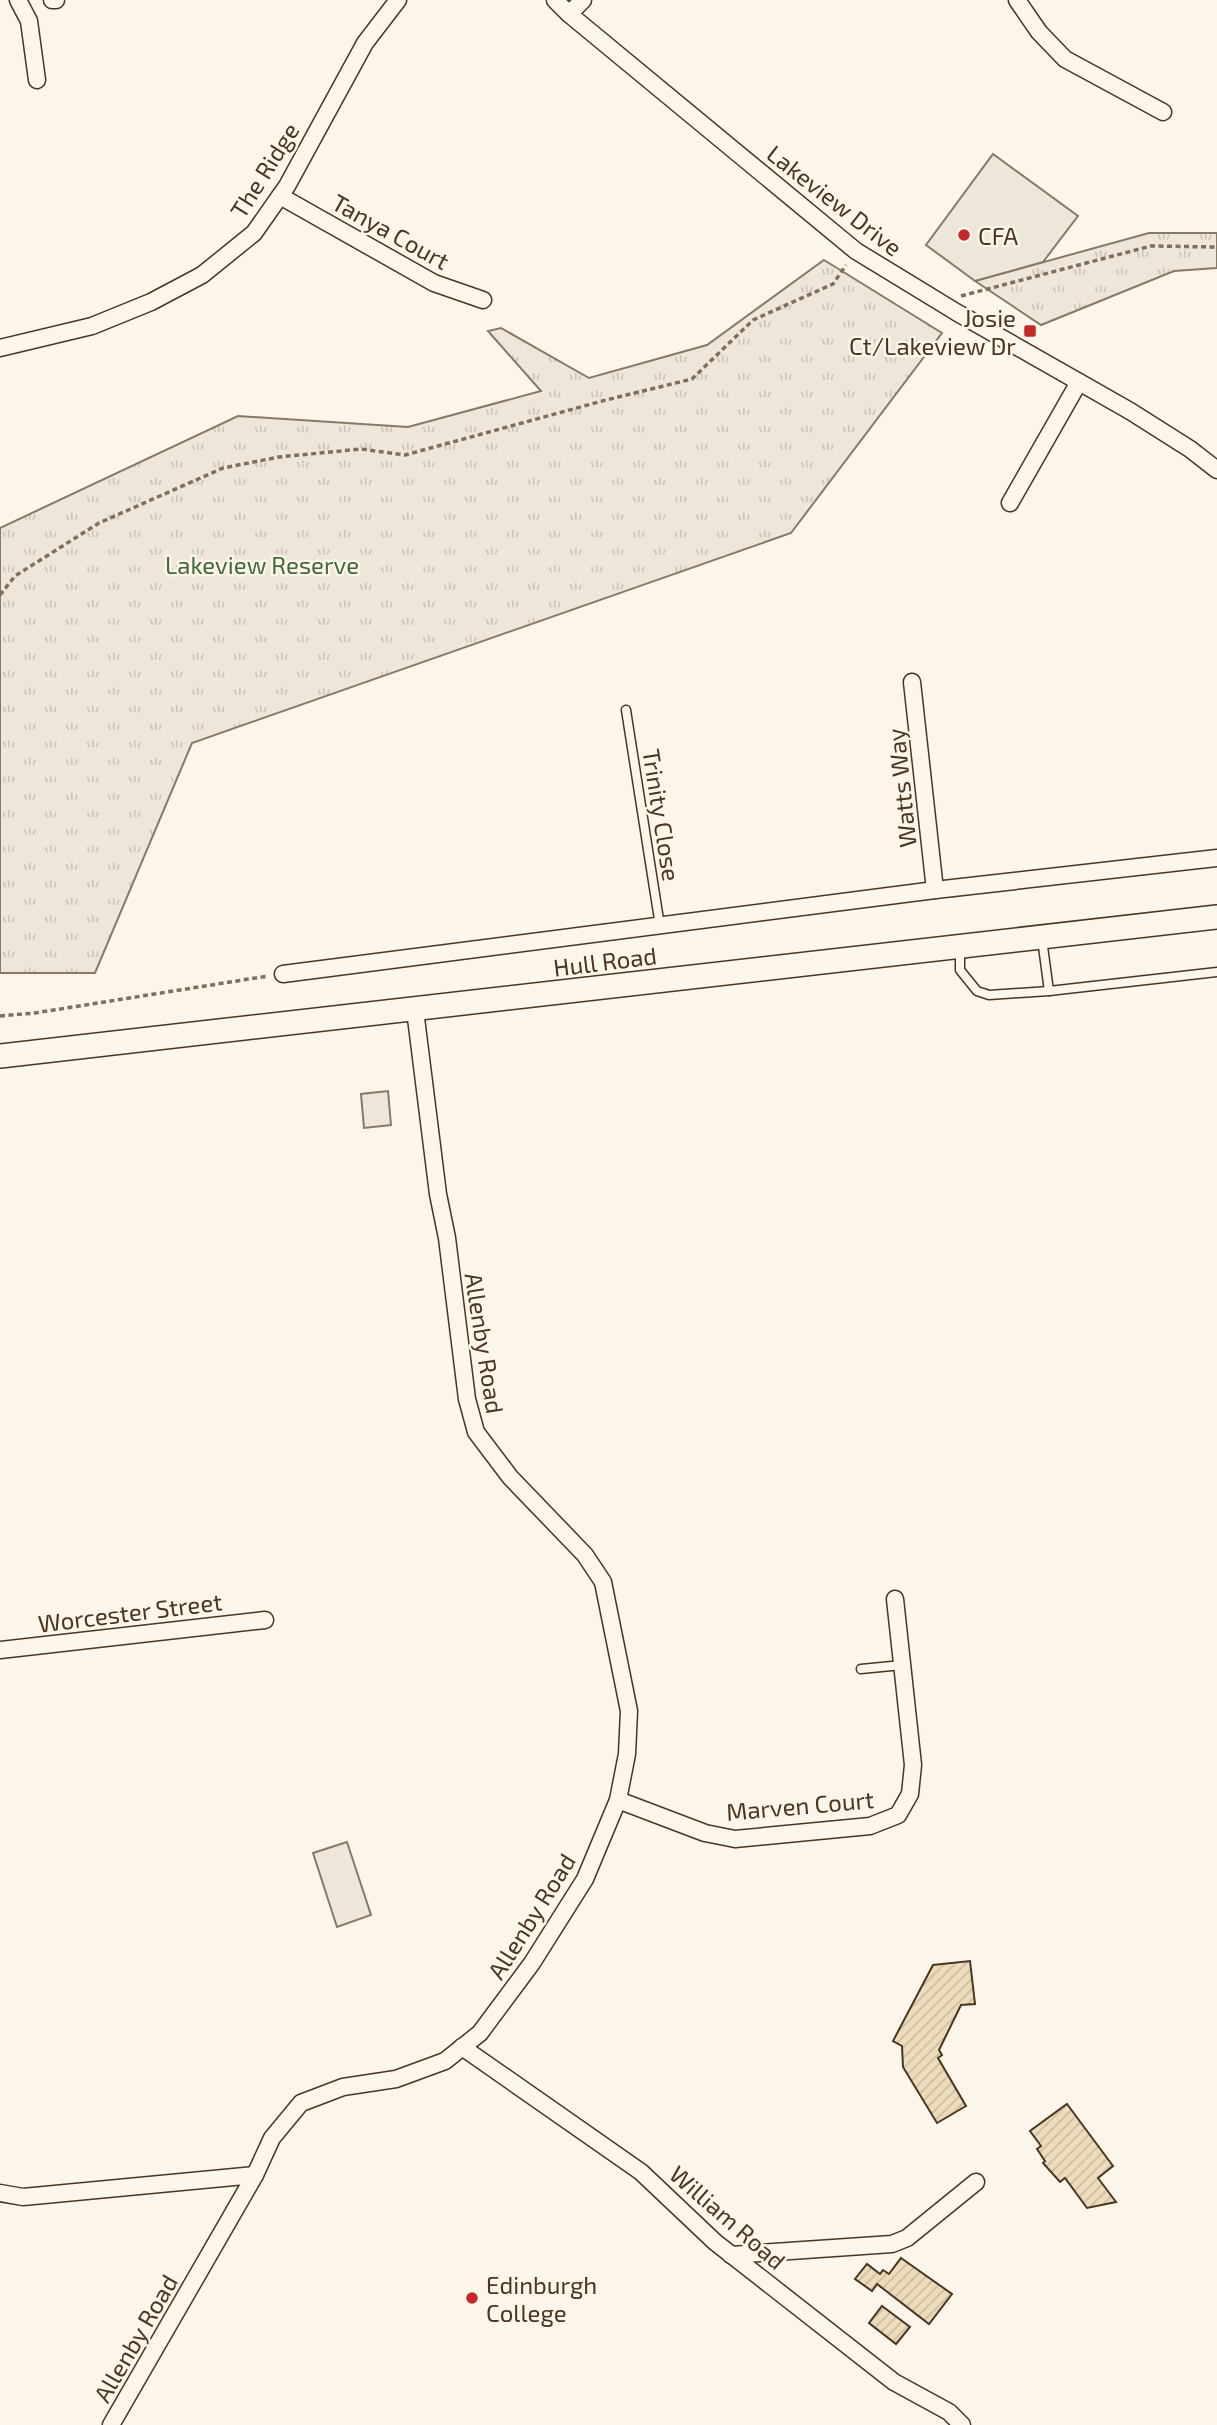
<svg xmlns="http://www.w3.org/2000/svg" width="1217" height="2425" font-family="'Exo 2',sans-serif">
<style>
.grass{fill:url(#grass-tufts);stroke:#887966;stroke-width:2}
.pitch{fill:#ede6d9;stroke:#887966;stroke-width:2}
.parking{fill:#ede7d9;stroke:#887966;stroke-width:2}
.building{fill:url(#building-hatch);stroke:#4a3520;stroke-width:2}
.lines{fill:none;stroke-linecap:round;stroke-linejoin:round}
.service-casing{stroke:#4a3520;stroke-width:11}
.minor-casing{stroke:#4a3520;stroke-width:19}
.secondary-casing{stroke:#4a3520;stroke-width:26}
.path{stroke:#7f6f5c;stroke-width:3.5;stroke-dasharray:5 3.5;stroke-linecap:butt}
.service{stroke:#fbf6e9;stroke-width:8}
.minor{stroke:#fbf6e9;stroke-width:16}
.secondary{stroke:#fbf6e9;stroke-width:23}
.poi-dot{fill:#c62828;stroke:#fbf6e9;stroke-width:2.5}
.labels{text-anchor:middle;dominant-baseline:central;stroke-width:5;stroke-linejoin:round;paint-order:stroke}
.street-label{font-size:24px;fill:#4a3520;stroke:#fbf6e9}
.poi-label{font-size:24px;fill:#4a3520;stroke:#fbf6e9;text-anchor:start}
.park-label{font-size:24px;fill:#436837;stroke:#fbf6e9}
</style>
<defs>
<pattern id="grass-tufts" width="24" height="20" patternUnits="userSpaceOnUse" patternTransform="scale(1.75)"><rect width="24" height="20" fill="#ede6d9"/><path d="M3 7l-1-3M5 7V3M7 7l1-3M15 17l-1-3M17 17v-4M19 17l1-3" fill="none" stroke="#cdc6ba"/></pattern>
<pattern id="building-hatch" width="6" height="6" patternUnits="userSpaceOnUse" patternTransform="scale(1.75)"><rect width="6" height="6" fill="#ecdcbc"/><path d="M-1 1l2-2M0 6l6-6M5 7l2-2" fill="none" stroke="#ccbda1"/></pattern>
</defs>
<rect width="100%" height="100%" fill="#fbf6e9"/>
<g class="grass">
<path d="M1149,233H1217V268L1174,271L1041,325L975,281Z"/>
<path d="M824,260L942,333L791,533L192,743L95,973H0V528L238,416L408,427L541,391L488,331L501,328L589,378L707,345Z"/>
</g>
<g class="pitch">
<path d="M388,1091L391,1125L364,1128L361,1094Z"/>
<path d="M347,1842L371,1915L337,1927L313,1853Z"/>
</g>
<path class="parking" d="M993,154L1078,216L1043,262L975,281L926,245Z"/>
<g class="building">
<path d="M970,1961L975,2004L961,2005L939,2050L942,2055L938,2058L966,2106L937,2123L903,2067L902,2046L893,2041L933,1965Z"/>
<path d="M1067,2104L1113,2166L1098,2178L1116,2202L1087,2208L1065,2178L1060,2182L1043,2163L1045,2161L1037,2149L1041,2146L1030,2131Z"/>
<path d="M901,2258L952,2294L929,2324L877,2284L872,2291L855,2279L867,2264L880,2274L883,2270L889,2274Z"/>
<path d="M882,2306L910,2327L896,2344L869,2323Z"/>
</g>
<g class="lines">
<defs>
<g id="service">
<path d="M626,710L660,926"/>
<path d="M1042,939L1049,991"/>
<path d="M960,948V970L977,991L989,995L1049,991L1217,972"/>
<path d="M861,1669L902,1665"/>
</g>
<g id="minor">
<path d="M18,0L29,21L37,80"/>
<path d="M52,0H56"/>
<path d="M555,0L569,14L856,251L956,312L1130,411L1190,449L1217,470"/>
<path d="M1017,0L1039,32L1065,59L1163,112"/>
<path d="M569,14L583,0"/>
<path d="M280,196L434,283L483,300"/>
<path d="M0,348L92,326L151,302L202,275L254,233L287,186L365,43L398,0"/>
<path d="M1010,503L1079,382"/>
<path d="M912,682L935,890"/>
<path d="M283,974L935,890L1217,858"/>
<path d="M0,1650L265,1620"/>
<path d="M618,1800L705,1833L735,1839L870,1826L898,1815L910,1794L913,1765L895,1599"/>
<path d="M462,2047L641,2172L715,2242L894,2382L949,2412L962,2425"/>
<path d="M0,2193L23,2197L255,2175"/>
<path d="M731,2255L892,2244L907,2238L976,2182"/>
<path d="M111,2425L255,2175L272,2138L301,2103L343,2087L396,2079L445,2061L480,2033L532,1963L585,1879L618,1800L627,1754L629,1711L603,1582L585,1555L510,1477L476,1432L467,1399L447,1238L438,1194L415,1010"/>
</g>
<path id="secondary" d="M0,1056L1217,917"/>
</defs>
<use href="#service" class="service-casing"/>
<use href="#minor" class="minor-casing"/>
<use href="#secondary" class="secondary-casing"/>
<g class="path">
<path d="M961,296L1151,246L1217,247"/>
<path d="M0,595L15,576L99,523L223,468L279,457L361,449L405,455L606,400L692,379L753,320L833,284L846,265"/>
<path d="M0,1016L35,1013L268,976"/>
</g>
<use href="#service" class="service"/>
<use href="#minor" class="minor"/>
<use href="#secondary" class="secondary"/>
</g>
<g class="poi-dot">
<circle cx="964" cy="235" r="7"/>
<rect x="1023" y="324" width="14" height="14" rx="3.5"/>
<circle cx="472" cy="2298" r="7"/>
</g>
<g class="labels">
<g class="street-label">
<text transform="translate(264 170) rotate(-58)">The Ridge</text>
<text transform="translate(835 200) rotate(38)">Lakeview Drive</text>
<text transform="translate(391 231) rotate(29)">Tanya Court</text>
<text transform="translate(901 788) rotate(-96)">Watts Way</text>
<text transform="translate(662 815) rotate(81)">Trinity Close</text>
<text transform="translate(605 961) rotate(-7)">Hull Road</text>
<text transform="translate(485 1343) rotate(81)">Allenby Road</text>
<text transform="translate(130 1612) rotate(-7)">Worcester Street</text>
<text transform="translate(800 1805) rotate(-5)">Marven Court</text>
<text transform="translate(531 1916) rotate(-58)">Allenby Road</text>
<text transform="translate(728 2217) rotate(41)">William Road</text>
<text transform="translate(135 2338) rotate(-60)">Allenby Road</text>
</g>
<g class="poi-label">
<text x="978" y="235">CFA</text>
<text x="1016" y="317" text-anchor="end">Josie<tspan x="1016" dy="28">Ct/Lakeview Dr</tspan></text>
<text x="486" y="2284">Edinburgh<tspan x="486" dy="28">College</tspan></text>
</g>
<g class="park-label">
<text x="262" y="564">Lakeview Reserve</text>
</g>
</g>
</svg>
